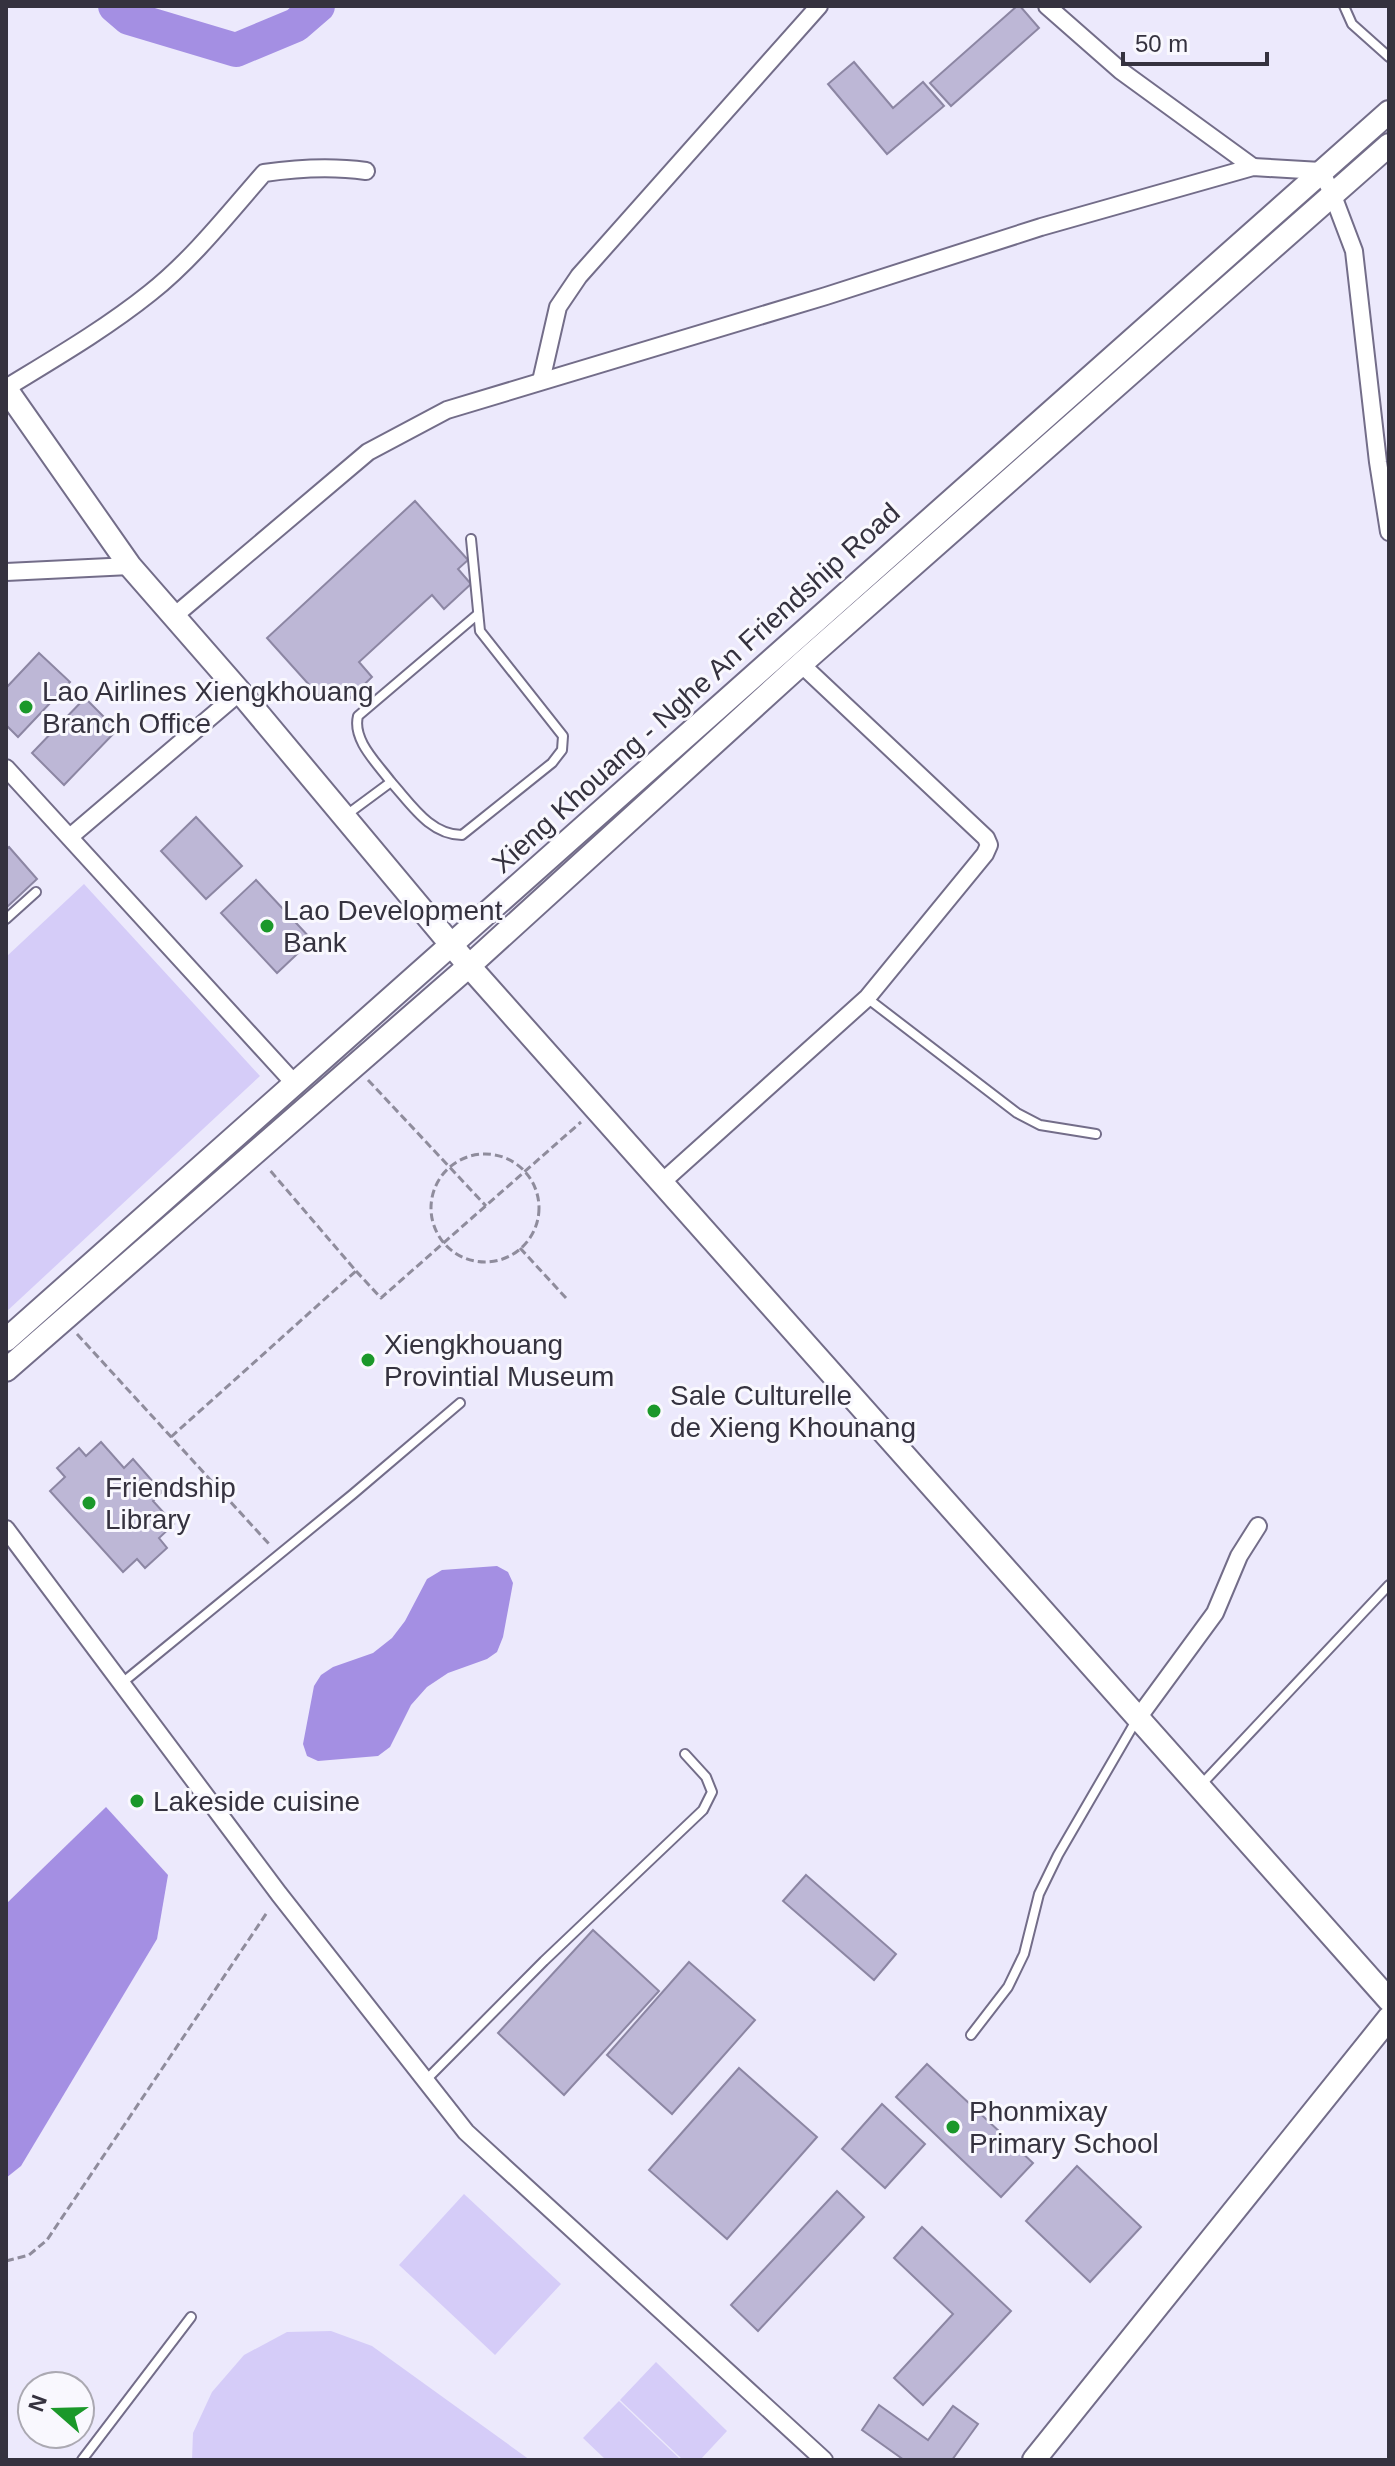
<svg xmlns="http://www.w3.org/2000/svg" width="1395" height="2466" font-family="Arial,sans-serif">
<style>
.green{fill:#d5ccf8}
.water{fill:#a48fe3}
.lines{fill:none;stroke-linecap:round;stroke-linejoin:round}
.river{stroke:#a48fe3;stroke-width:34}
.building{fill:#bdb7d6;stroke:#8c86a3;stroke-width:2}
.lane-casing{stroke:#736d89;stroke-width:12}
.street-casing{stroke:#736d89;stroke-width:20}
.secondary-casing{stroke:#736d89;stroke-width:26}
.path{stroke:#8f8c9c;stroke-width:3;stroke-dasharray:8 4;stroke-linecap:butt}
.lane{stroke:#fff;stroke-width:8}
.street{stroke:#fff;stroke-width:16}
.secondary{stroke:#fff;stroke-width:22}
.poi-dot{fill:#1b982a;stroke:#f9f8fe;stroke-width:3}
.labels{text-anchor:middle;dominant-baseline:central;stroke-width:6;stroke-linejoin:round;paint-order:stroke}
.street-label{font-size:28px;fill:#35323f;stroke:#f9f8fe}
.poi-label{font-size:28px;fill:#35323f;stroke:#f9f8fe;text-anchor:start}
</style>
<rect width="100%" height="100%" fill="#ece9fc"/>
<g class="green">
<path d="M84,884L260,1076L6,1312V957Z"/>
<path d="M464,2194L561,2284L495,2355L399,2265Z"/>
<path d="M331,2331L372,2346L530,2460H192L193,2433L212,2392L244,2355L287,2332Z"/>
<path d="M656,2362L727,2431L700,2460H683L620,2400Z"/>
<path d="M619,2401L681,2460H606L583,2438Z"/>
</g>
<g class="water">
<path d="M497,1566L508,1572L513,1583L503,1637L497,1652L487,1659L448,1673L427,1687L411,1705L390,1747L378,1756L318,1761L307,1756L303,1744L314,1686L321,1675L333,1667L373,1653L392,1638L405,1621L427,1579L442,1570Z"/>
<path d="M106,1807L168,1875L157,1939L21,2166L6,2178V1904Z"/>
</g>
<g class="lines">
<path class="river" d="M115,6L129,18L236,50L296,25L318,6"/>
</g>
<g class="building">
<path d="M1017,6H1020L1039,28L951,106L930,83Z"/>
<path d="M854,62L893,108L923,82L944,106L887,154L828,84Z"/>
<path d="M415,501L468,560L458,569L471,584L444,609L432,595L359,662L372,677L347,701L334,686L321,698L267,638Z"/>
<path d="M39,653L70,682L18,737L6,725V688Z"/>
<path d="M85,698L117,730L64,785L32,753Z"/>
<path d="M196,817L242,866L206,899L161,851Z"/>
<path d="M9,847L37,879L6,908V850Z"/>
<path d="M256,880L312,940L277,973L221,913Z"/>
<path d="M101,1442L124,1468L133,1459L162,1492L153,1501L174,1524L159,1538L167,1548L145,1568L137,1559L123,1572L50,1491L65,1477L57,1468L79,1448L86,1456Z"/>
<path d="M806,1875L896,1954L874,1980L783,1901Z"/>
<path d="M593,1930L659,1991L564,2095L498,2033Z"/>
<path d="M689,1962L755,2020L672,2114L607,2055Z"/>
<path d="M927,2064L1033,2163L1001,2197L896,2097Z"/>
<path d="M739,2068L817,2137L727,2239L649,2170Z"/>
<path d="M882,2104L925,2144L885,2188L842,2149Z"/>
<path d="M1077,2166L1141,2227L1090,2282L1026,2221Z"/>
<path d="M837,2191L864,2217L758,2331L731,2305Z"/>
<path d="M922,2227L1011,2311L923,2405L894,2378L953,2314L894,2258Z"/>
<path d="M879,2405L928,2440L953,2406L978,2424L952,2460H904L862,2430Z"/>
</g>
<g class="lines">
<defs>
<g id="lane">
<path d="M1344,6L1352,24L1389,57"/>
<path d="M391,782C377,763 352,740 358,716L478,614"/>
<path d="M345,816L391,782C411,804 430,835 462,835L552,763L562,750L563,736L480,631L471,539"/>
<path d="M6,919L36,892"/>
<path d="M867,998L1017,1113L1040,1125L1096,1134"/>
<path d="M122,1683L353,1494L460,1403"/>
<path d="M1200,1786L1389,1585"/>
<path d="M971,2035L1008,1987L1024,1954L1039,1894L1058,1855L1137,1719"/>
<path d="M426,2080L544,1961L703,1810L712,1792L706,1777L685,1754"/>
<path d="M82,2460L191,2317"/>
</g>
<g id="street">
<path d="M1047,6L1121,71L1253,167"/>
<path d="M541,381L558,307L579,276L819,6"/>
<path d="M6,388C55,358 105,329 150,293C193,259 228,214 264,173C298,168 331,166 366,171"/>
<path d="M6,572L130,566"/>
<path d="M173,617L368,452L447,410L826,296L1041,227L1253,167L1321,171L1332,193L1354,251L1378,462L1389,532"/>
<path d="M6,768L295,1084"/>
<path d="M71,836L240,692"/>
<path d="M661,1183L867,998L985,854L989,845L986,838L801,664"/>
<path d="M6,1529L279,1894L466,2132L824,2460"/>
<path d="M1138,1718L1215,1613L1239,1556L1258,1526"/>
</g>
<g id="secondary">
<path d="M6,389L130,566L240,692L469,966L1389,2000"/>
<path d="M6,1340L1389,112"/>
<path d="M6,1370L469,966L801,664L1389,145"/>
<path d="M1034,2460L1389,2018"/>
</g>
</defs>
<use href="#lane" class="lane-casing"/>
<use href="#street" class="street-casing"/>
<use href="#secondary" class="secondary-casing"/>
<g class="path">
<path d="M368,1080L486,1206"/>
<circle cx="485" cy="1208" r="54"/>
<path d="M520,1248L566,1298"/>
<path d="M356,1271L381,1298L581,1122"/>
<path d="M77,1334L269,1544"/>
<path d="M171,1437L356,1271L268,1168"/>
<path d="M6,2261L29,2255L47,2240L268,1911"/>
</g>
<use href="#lane" class="lane"/>
<use href="#street" class="street"/>
<use href="#secondary" class="secondary"/>
</g>
<g class="poi-dot">
<circle cx="26" cy="707" r="8"/>
<circle cx="267" cy="926" r="8"/>
<circle cx="368" cy="1360" r="8"/>
<circle cx="654" cy="1411" r="8"/>
<circle cx="89" cy="1503" r="8"/>
<circle cx="137" cy="1801" r="8"/>
<circle cx="953" cy="2127" r="8"/>
</g>
<g class="labels">
<g class="street-label">
<text transform="translate(696 688) rotate(-42)">Xieng Khouang - Nghe An Friendship Road</text>
</g>
<g class="poi-label">
<text x="42" y="691">Lao Airlines Xiengkhouang<tspan x="42" dy="32">Branch Office</tspan></text>
<text x="283" y="910">Lao Development<tspan x="283" dy="32">Bank</tspan></text>
<text x="384" y="1344">Xiengkhouang<tspan x="384" dy="32">Provintial Museum</tspan></text>
<text x="670" y="1395">Sale Culturelle<tspan x="670" dy="32">de Xieng Khounang</tspan></text>
<text x="105" y="1487">Friendship<tspan x="105" dy="32">Library</tspan></text>
<text x="153" y="1801">Lakeside cuisine</text>
<text x="969" y="2111">Phonmixay<tspan x="969" dy="32">Primary School</tspan></text>
</g>
</g>
<rect width="1395" height="2466" fill="none" stroke="#35323f" stroke-width="16"/>
<g transform="translate(56 2410) rotate(290)"><circle r="38" fill="#f9f8fe" stroke="#aba9b2" stroke-width="2"/>
<path d="M0-6L14 30L0 20L-14 30Z" fill="#1b982a"/>
<text y="-12" font-size="22" font-weight="bold" text-anchor="middle" fill="#35323f">N</text>
</g>
<path d="M1123 52v12h144v-12" fill="none" stroke="#35323f" stroke-width="4"/>
<text x="1135" y="52" font-size="24" fill="#35323f" stroke="#f9f8fe" stroke-width="6" paint-order="stroke">50 m</text>
</svg>
